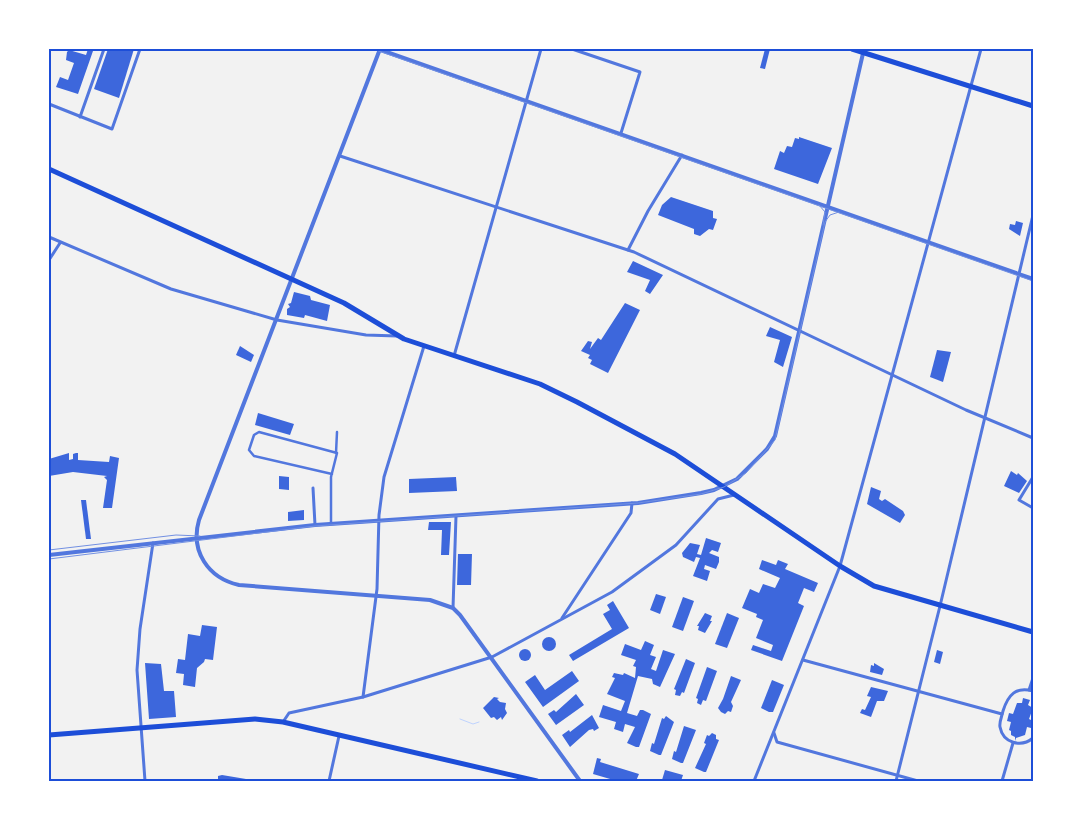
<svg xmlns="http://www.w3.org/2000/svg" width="1082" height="830" font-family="Figtree,sans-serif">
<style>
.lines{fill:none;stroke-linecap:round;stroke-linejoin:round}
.stream{stroke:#bfd3fe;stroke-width:1}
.building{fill:#3d67dc}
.pedestrian{stroke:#5277de;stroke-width:2.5}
.minor{stroke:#5277de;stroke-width:3}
.tertiary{stroke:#5277de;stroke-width:4}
.primary{stroke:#1d4ed8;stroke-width:5}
.trunk{stroke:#1d4ed8;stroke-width:5}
.tram{stroke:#7290e2;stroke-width:1}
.neatline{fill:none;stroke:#1d4ed8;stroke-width:2}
</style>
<rect width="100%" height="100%" fill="#f2f2f2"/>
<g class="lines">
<path class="stream" d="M460,719L473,724L479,722"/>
</g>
<g class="building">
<path d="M88,49L93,51L78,94L56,87L60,77L68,80L74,63L66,60L67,52L69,50L86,55Z"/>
<path d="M108,49H134L119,98L94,89Z"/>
<path d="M765,49H770L765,69L760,68Z"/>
<path d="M799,137L832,148L818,184L774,169L780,151L784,153L787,146L792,147L795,138L799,139Z"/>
<path d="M671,197L713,211V218L717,219L713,230L709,229L700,236L694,234V229L658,215L662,205Z"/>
<path d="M1016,221L1023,223L1020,236L1009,229L1010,224L1015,225Z"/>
<path d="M633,261L663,275L650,294L645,291L650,280L627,272Z"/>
<path d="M294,292L310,296L311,300L330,305L327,321L305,315L304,318L287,315V309L290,307L288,304L291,303Z"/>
<path d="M625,303L640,310L608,373L590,364L592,360L588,358L590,355L581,351L588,341L592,342L590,349L598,338L601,340Z"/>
<path d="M770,327L792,337L783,367L774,362L780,340L766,336Z"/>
<path d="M240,346L254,355L251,362L236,355Z"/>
<path d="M937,350L951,352L943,382L930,377Z"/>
<path d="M258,413L294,424L290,435L255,425Z"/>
<path d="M69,453V460L73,459V454L76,453H78V460L109,462L110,456L119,458L112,508H103L107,480L104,477L107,476L73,472L49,476V459Z"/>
<path d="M1011,471L1017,475L1018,473L1027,481L1019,493L1004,486Z"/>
<path d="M279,476L289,477V490L279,489Z"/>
<path d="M456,477L457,491L409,493V479Z"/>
<path d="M871,487L881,491L879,499L882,501L885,499L903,511L905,515L900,523L867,504Z"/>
<path d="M81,500H86L91,539H86Z"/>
<path d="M304,510V520L288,521V512Z"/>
<path d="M429,522H451L449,555H441L442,530H428Z"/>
<path d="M706,538L721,543L718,552L712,550L709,553L719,557V562L716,569L705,565L704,569L710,571L707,581L693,576L700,558L696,557L694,562L683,557L682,553L690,543L700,545L697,554L701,555Z"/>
<path d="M458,554H472L471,585H457Z"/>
<path d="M762,560L776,565L778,560L788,564L785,569L818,583L814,592L804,588L798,603L804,606L782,661L751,650L753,645L771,651L773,645L756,638L763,620L756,617L757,614L742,608L750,589L759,593L763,584L775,588L780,578L759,569Z"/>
<path d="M656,594L666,597L660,614L650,610Z"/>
<path d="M683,597L694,601L683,631L672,627Z"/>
<path d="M613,601L629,628L573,661L569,655L612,629L603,614L610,610L607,605Z"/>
<path d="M705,613L712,616L710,621H712L705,633L698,630L699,626H697Z"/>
<path d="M727,613L739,618L727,648L715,644Z"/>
<path d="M202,625L217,627L213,660L205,659L204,662L197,668L195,687L183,685L184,674L176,673L178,659L185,660L188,634L200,636Z"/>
<circle cx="549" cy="644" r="7"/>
<path d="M645,641L654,645L650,655L656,657L651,669L656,671L663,650L675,654L660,687L653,684L652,679L638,676L627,713L637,716L640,710H643L651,714L639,747H636L627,743L635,727L625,724L623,732L614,729L616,722L599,717L603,705L621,711L625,701L607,694L615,678L612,677L614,673L623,675L624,673L635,678L636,667L633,666L636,660L621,655L625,644L641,650Z"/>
<circle cx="525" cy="655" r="6"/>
<path d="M937,650L943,652L940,664L934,662Z"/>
<path d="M686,659L695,663L684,693L682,692L680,696L675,695L676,690L674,689Z"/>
<path d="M145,663L161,664L164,691H174L176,717L149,719Z"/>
<path d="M874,663L884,669L882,675L870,672L871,665L874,666Z"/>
<path d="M707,667L717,671L706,701L703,700L701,705L697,703L698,699L696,698Z"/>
<path d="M572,671L579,681L543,707L525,682L535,675L545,690Z"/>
<path d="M731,676L741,680L731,702L733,706L731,712L728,711L725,714L721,712L718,708L723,699Z"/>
<path d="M772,680L784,685L773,712H769L761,708Z"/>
<path d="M871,687L888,691L884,701H877L871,717L860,713L862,709L865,710L871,697L867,696Z"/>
<path d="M576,694L584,705L556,725L548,714L554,710L556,712Z"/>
<path d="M494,697L499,698L497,699L500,702L506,703L505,709L507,713L502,720L501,717L497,720L494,717L491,718L483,708Z"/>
<path d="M1023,698L1030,700L1028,705L1033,708L1029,719L1033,721L1031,728L1027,727L1025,735L1016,738L1015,741V737L1011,735V731L1009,730L1011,722L1007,721L1009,713L1013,714L1017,703H1022Z"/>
<path d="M592,715L599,728L594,731L593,729L589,730L570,747L562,735L569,730L570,732Z"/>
<path d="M666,716L674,722L661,755H659L650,751L652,743L654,744L662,718L664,719Z"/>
<path d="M684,726L696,730L683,763H681L672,759L674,751L676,752Z"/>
<path d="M712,733L716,735V739L719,740L706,772H704L695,768L706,744L704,743L707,735L709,736Z"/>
<path d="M597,758L601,759L600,762L639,774L636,781H617L593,774Z"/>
<path d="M665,770L683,775L681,781L662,780Z"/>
<path d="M222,775L246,779H283V781H218V776Z"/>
</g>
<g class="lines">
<g class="pedestrian">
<path d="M336,453L337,432"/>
<path d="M331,524V477L337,453L259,432L254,435L249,450L254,456L332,474"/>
</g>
<g class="minor">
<path d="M572,49L640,72L621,133"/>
<path d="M49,104L112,129L140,49"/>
<path d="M80,117L104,49"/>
<path d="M340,156L634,252L966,410L1033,438"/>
<path d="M49,237L171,289L277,320L366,335L397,336"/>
<path d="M628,250L648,211L682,155"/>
<path d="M49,260L60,243"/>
<path d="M454,356L541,49"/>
<path d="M1033,477L1019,500L1033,508"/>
<path d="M313,488L315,525"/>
<path d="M453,608L456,516"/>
<path d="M562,618L631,513L632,503"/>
<path d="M803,660L1002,714"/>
<path d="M1029,690L1033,678"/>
<path d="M1033,691C1016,686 1008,695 1003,711C1002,716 999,722 1000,727C1003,743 1021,748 1033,738"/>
<path d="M363,697L377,589L379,515L384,477L424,346"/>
<path d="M283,722L289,713L363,697L492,657L612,592L676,545L718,499L734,495"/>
<path d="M774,733L777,742L918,781"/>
<path d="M145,781L137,670L140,629L153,543"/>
<path d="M329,781L339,736"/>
<path d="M754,781L840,566L981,49"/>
<path d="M896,781L940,606L1033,215"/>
<path d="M1002,781L1013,743"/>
</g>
<g class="tertiary">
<path d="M378,49L1033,279"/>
<path d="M380,49L199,520C190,551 208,578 239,585L430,600L453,608L460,615L580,781"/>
<path d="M49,555L315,525L638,503L701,493L714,490L737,479L767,449L775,436L864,49"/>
</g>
<g class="primary">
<path d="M852,49L1033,106"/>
<path d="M49,735L255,719L283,722L537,781"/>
</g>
<path class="trunk" d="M49,169L344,303L404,339L540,384L577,402L675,454L840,566L874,586L1033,632"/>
<g class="tram">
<path d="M373,49L1033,281"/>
<path d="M819,205L825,212L823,225"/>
<path d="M49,550L176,535L200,536"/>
<path d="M49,559L315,526L638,503L701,494L724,487L746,473L775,440L825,222L830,215L839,212"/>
</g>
</g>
<rect width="1082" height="830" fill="none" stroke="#ffffff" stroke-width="100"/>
<rect x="50" y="50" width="982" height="730" class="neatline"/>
</svg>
